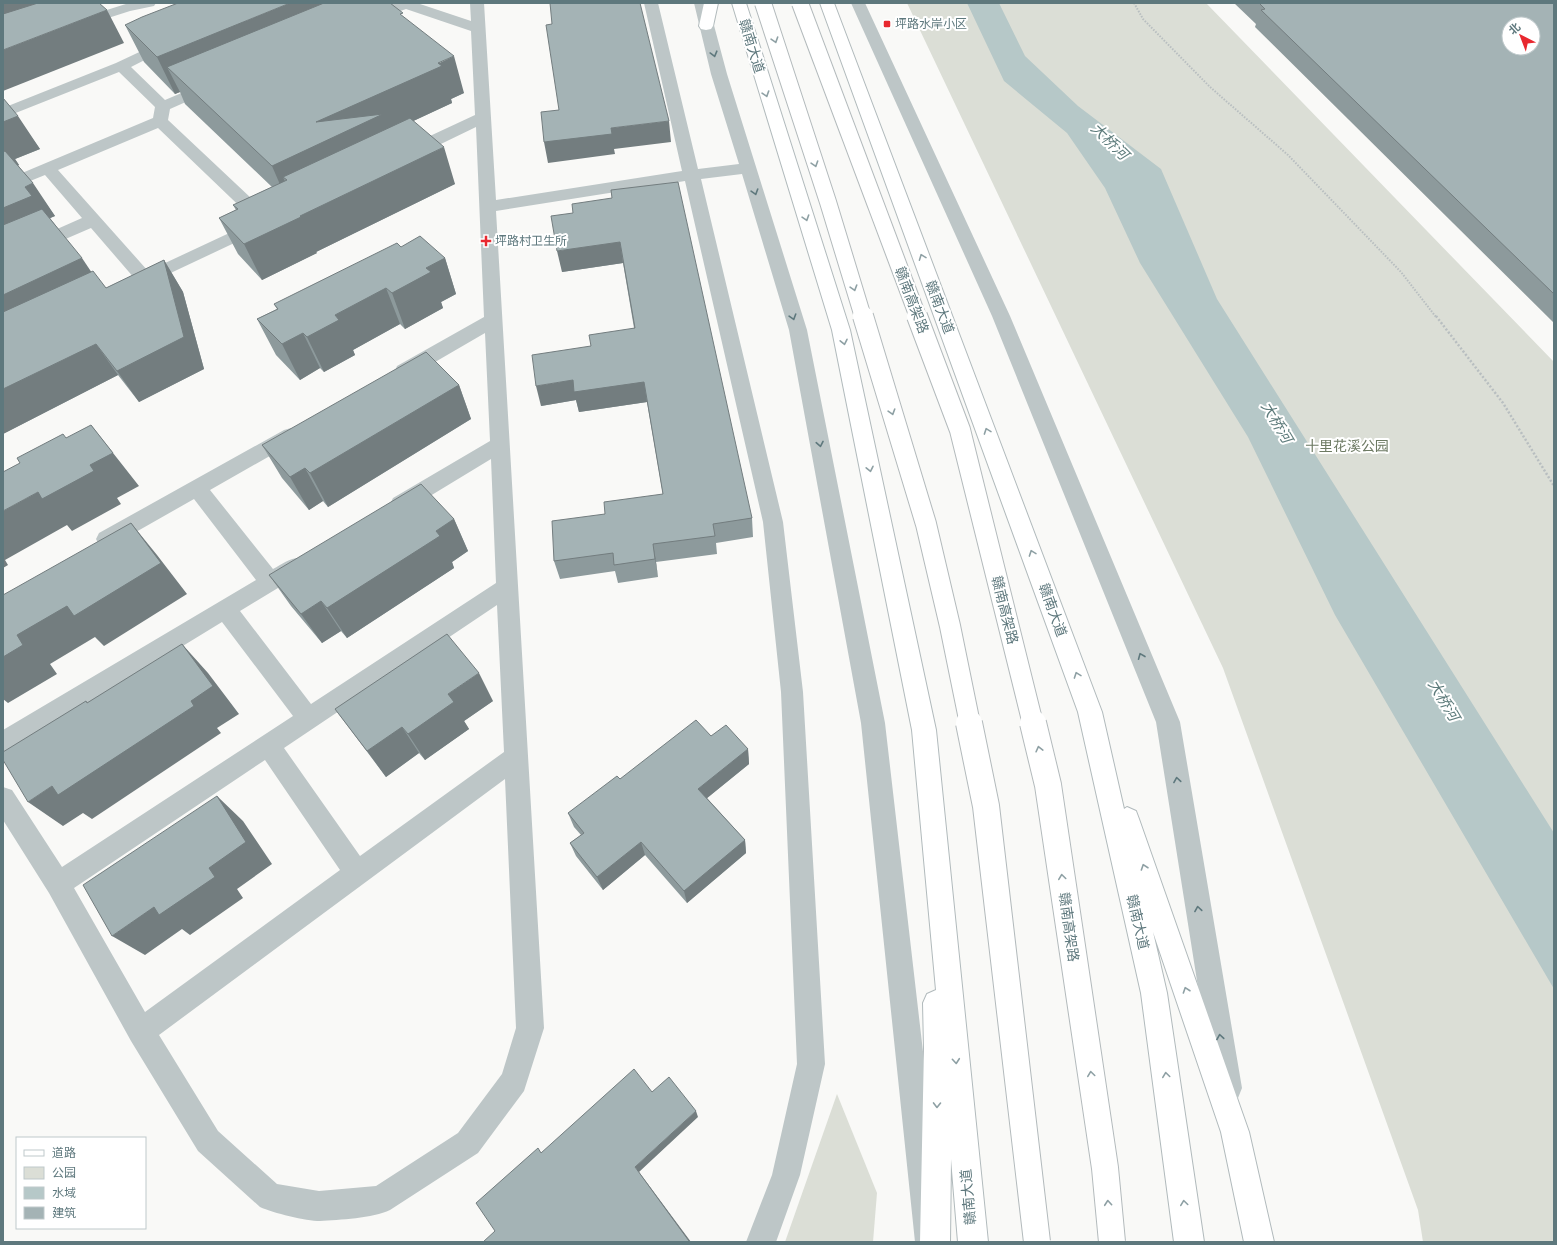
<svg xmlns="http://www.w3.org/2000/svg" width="1557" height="1245" font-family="Helvetica,'Noto Sans SC',sans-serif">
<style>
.green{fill:#dbded6}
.water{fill:#b6c8c8}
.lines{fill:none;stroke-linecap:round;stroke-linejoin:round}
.major-casing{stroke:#b1babc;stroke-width:2}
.path-far1{stroke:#b8bec0;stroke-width:2;stroke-dasharray:1.5 1.5;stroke-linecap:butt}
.path{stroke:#b8bec0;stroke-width:2.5;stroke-dasharray:2 2;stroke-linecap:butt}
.minor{fill:#bdc6c7;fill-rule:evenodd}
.major{fill:#fff;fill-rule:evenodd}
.highway-bridge-far2-casing{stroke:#b3babc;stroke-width:18;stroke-linecap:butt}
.highway-bridge-far1-casing{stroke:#b3babc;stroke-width:22;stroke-linecap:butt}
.highway-bridge-casing{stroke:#b3babc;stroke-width:28;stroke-linecap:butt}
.highway-bridge-far2{stroke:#fff;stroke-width:16}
.highway-bridge-far1{stroke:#fff;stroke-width:20}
.highway-bridge{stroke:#fff;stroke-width:26}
.wall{fill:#8d9a9c}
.shaded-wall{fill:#737d7f}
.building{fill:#a4b3b5;stroke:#737d7f;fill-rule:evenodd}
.oneway{stroke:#8ea0a4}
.oneway2{stroke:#5e787d}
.poi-dot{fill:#e8282f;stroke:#fff;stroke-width:1.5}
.labels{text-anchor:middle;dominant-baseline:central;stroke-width:4;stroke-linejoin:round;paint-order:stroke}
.far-poi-label{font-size:12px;fill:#5e787d;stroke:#fff;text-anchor:start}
.street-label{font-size:14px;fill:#5e787d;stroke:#fff}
.park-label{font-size:14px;fill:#6d7a63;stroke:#fff}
.water-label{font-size:15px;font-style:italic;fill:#5e7c7c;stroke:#fff}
</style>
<rect width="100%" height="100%" fill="#f9f9f7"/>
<g class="green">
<path d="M907,3H1206L1554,362V1242H1423L1418,1210L1223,668Z"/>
<path d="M837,1094L877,1193L873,1242H785Z"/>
</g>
<path class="water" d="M967,3H999L1025,56L1078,106L1161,169L1217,299L1554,833V989L1335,615L1248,437L1140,263L1105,188L1067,133L1004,81Z"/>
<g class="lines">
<defs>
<g id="major">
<path d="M704,3H718L713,26L711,29L706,30L701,29L699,26Z"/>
<path d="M732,3H746L850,330L936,730L988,1242H958L951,1159L950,1242H920L924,1048L923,1003L927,994L936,990L912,730L832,330Z"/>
<path d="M820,3H834L1102,712L1124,809L1127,807L1136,811L1139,819L1249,1132L1274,1242H1244L1221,1132L1153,932L1167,993L1204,1242H1174L1141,993L1078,712Z"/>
</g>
</defs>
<use href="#major" class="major-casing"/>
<path class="path-far1" d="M1134,3L1143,19L1210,87L1288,155L1401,272L1436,317"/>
<path class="path" d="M1436,316L1503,403L1554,486"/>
<g class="minor">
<path d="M129,3H156L154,6L130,11L80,27L75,26L73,23L75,20Z"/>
<path d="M395,3H417L471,21L470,3H484L496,200L682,171L644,3H658L698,169L739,164L711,74L694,3H708L727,74L807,330L885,723L945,1242H915L861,723L789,330L742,174L701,179L783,522L803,692L825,1064L800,1175L776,1242H746L772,1175L797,1064L781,692L763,522L685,181L496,211L544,1028L524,1091L478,1153L390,1210C373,1218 339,1220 320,1221C306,1221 273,1213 260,1207L198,1151L131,1041L49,893L3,820V787L12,790L62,867L293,716L222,622L11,751L3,754V730L256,580L194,499L113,545L106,547L99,545L96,539L99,533L284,430L291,428L298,430L301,435L298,440L210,490L273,569C284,563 293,555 306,559L309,565L306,571L240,611L311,704L496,583L491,459L407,510L400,512L393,510L390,504L393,498L490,441L485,333L411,376L404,378L397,376L395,371L397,366L484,317L476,127L414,157L408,158L402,157L400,153L402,149L475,115L471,31L406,9L367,23L362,22L360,19L362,16ZM497,605L504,752L360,856L284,748ZM265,760L340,870L145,1012L74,888ZM505,779L516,1028L502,1074L458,1133L376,1186L319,1191L277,1184L218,1131L159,1035Z"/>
<path d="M851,3H865L1010,316L1180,722L1242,1088L1238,1098L1228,1102L1218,1098L1214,1088L1156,722L992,316Z"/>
<path d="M167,39L172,40L174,43L172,46L131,67L165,100L205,83L210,81L215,83L218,86L215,89L170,109L168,120L271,217L273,221L271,225L264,226L262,230L143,286L137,284L135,279L91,228L3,266V253L82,218L45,175L3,192V181L153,118L155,107L119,72L3,118V108L116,63ZM158,128L255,221L148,271L58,170Z"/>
</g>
<use href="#major" class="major"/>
<defs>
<g id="highway-bridge-far2">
<path d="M763,3L828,202L863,317"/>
<path d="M800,3L918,317"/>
</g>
<g id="highway-bridge-far1">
<path d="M863,316L926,524L950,626L970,724"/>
<path d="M917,316L960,430L1033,724"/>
</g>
<g id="highway-bridge">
<path d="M969,723L986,806L1037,1242"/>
<path d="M1033,723L1048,785L1105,1168L1112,1242"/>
</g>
</defs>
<use href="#highway-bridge-far2" class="highway-bridge-far2-casing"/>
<use href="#highway-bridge-far1" class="highway-bridge-far1-casing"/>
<use href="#highway-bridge" class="highway-bridge-casing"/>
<use href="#highway-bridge-far2" class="highway-bridge-far2"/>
<use href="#highway-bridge-far1" class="highway-bridge-far1"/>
<use href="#highway-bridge" class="highway-bridge"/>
</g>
<g class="wall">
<path d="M1234,3H1554V323L1255,27L1256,24Z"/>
<path d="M404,17L464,93L451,99L452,103L413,121L455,184L316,252L317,253L262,280L238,254L219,218L236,210L233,205L272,187L185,104L180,92L175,94L144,62L125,25Z"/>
<path d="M3,98L40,149L15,159L19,165H18L55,216L50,218L91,272L106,288L164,260L183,292L204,369L139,402L118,375L3,434Z"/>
<path d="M612,198L752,518L753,537L716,543L717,554L656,562L658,577L618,583L615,571L560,579L554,561L605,514L663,495L647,402L579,412L576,400L541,406L591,346L634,328L623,263L562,272L573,213Z"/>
<path d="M445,258L456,294L441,302L443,308L405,329L400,324L353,350L355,355L324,372L320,368L300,380L276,355L257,319L277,309L274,304Z"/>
<path d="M459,385L471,419L328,507L323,501L309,510L282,478L262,445Z"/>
<path d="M454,519L468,551L452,562L454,568L347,638L341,631L322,643L291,606L269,575Z"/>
<path d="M493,701L464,721L469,729L425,760L419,753L386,777L335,709Z"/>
<path d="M711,736L748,749L749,764L707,798L745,840L746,853L687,903L645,855L603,890L576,856L570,843L581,835L574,827L568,813L620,779Z"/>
</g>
<g class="shaded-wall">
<path d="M3,3H88L3,41Z"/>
<path d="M290,3H334L167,67L180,92L175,94L157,57Z"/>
<path d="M107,10L124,43L3,91V50Z"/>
<path d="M454,56L464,93L451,99L452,103L287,180L283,177L293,200L288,203L272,166L316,122Z"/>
<path d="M18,116L40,149L15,159L19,165L14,167L3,179V122Z"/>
<path d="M669,121L671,142L614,149L615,154L548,163L544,142L611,128Z"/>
<path d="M444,147L455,184L316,252L317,253L262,280L244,244L300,216Z"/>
<path d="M33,183L55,216L48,219L3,251V208L25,187Z"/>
<path d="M620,242L623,263L562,272L557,251Z"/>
<path d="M82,258L104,291L3,338V295Z"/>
<path d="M445,258L456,294L441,302L443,308L405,329L392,293L426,268Z"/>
<path d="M164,260L183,292L204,369L139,402L117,371Z"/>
<path d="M386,288L400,324L353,350L355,355L324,372L307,337L335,315Z"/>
<path d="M303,333L320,368L300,380L282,344Z"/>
<path d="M96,344L118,375L3,434V389Z"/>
<path d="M573,380L644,382L647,402L579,412L576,400L541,406L536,386Z"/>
<path d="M459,385L471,419L328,507L310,473Z"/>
<path d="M91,425L139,486L117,498L121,504L72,531L67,525L5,560L8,565L3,568V511L38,492L91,468L90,465Z"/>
<path d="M305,468L323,501L309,510L290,477Z"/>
<path d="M454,519L468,551L452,562L454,568L347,638L327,608L436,531Z"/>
<path d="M131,523L157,555L187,594L104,646L95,637L50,664L57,674L8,703L3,699V657L17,635Z"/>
<path d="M653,544L656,562L658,577L655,559Z"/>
<path d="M321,601L341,631L322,643L301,614Z"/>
<path d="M182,644L208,673L239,714L217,728L221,733L92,819L83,813L63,826L28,802L52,786L191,701Z"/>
<path d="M479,673L493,701L464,721L469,729L425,760L408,734L448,694Z"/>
<path d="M402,727L419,753L386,777L367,751Z"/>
<path d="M748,749L749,764L701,803L698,789Z"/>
<path d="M217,796L243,821L272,864L237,889L243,898L190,935L182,929L145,955L112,936L209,868Z"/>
<path d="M745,840L746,853L687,903L684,891Z"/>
<path d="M641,842L645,855L603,890L597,877Z"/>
<path d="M696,1111L698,1117L639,1172L691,1242H688L635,1167Z"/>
</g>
<g class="building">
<path d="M38,3H99L107,10L3,50V14Z"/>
<path d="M178,3H290L157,57L125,25L142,17Z"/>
<path d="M324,3H390L403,13L400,14L454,56L438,63L442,66L316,122L383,114L272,166L167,67Z"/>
<path d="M550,3H640L669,121L611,128L612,134L544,142L541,112L559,110L546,25L552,24Z"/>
<path d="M1259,3H1554V294L1261,10L1265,9ZM1509,24H1533V48H1509Z"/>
<path d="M3,98L18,116L3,122Z"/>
<path d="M410,118L444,147L300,216L301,217L244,244L219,218L238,209L233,205L287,180L283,177Z"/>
<path d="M5,151L33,183L25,187L32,196L3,208V152Z"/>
<path d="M678,182L752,518L713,524L715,536L653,544L655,559L614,565L613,553L554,561L552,521L605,514L604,502L663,494L644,382L574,392L573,380L536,386L532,355L591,346L589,335L635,328L620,242L557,251L551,216L573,213L572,204L612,198L611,190Z"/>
<path d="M42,209L82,258L3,295V225Z"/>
<path d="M420,236L445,258L426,268L431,272L392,293L386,288L335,315L339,320L307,337L303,333L282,344L257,319L278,309L274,304L397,243L401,247Z"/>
<path d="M164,260L184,337L117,371L96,344L3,389V312L93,271L106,288Z"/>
<path d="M426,352L459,385L310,473L305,468L290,477L262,445Z"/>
<path d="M91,425L113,453L90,465L94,471L42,499L38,492L3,511V472L20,463L17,458L63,434L66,438Z"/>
<path d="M421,484L454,519L436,531L440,536L327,608L321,601L301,614L269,575Z"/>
<path d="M131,523L161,563L74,616L67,606L17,635L23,645L3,657V595Z"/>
<path d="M447,634L479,673L448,694L454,702L408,734L402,727L367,751L335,709Z"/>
<path d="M182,644L213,686L191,701L194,706L58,795L52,786L28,802L3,760V752L86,701L87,703Z"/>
<path d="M696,720L711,736L726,725L748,749L698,789L745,840L684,891L641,842L597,877L570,843L584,833L568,813L617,776L620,779Z"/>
<path d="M217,796L246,842L209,868L215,877L159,915L154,907L112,936L83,885Z"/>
<path d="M634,1069L652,1092L669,1077L696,1111L635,1167L689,1241L688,1242H483L495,1231L476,1203L538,1148L541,1153Z"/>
</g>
<defs><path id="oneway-chevron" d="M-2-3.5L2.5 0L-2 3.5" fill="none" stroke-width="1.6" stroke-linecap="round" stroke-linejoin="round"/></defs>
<g class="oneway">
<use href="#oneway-chevron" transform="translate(775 40) rotate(72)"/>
<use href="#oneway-chevron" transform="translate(766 94) rotate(72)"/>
<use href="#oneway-chevron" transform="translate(815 164) rotate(72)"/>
<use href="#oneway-chevron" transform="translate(806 218) rotate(72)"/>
<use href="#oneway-chevron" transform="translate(922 257) rotate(-111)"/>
<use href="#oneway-chevron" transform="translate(854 288) rotate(73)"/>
<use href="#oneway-chevron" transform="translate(844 342) rotate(78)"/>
<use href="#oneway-chevron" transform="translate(892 412) rotate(73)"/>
<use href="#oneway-chevron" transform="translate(987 431) rotate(-110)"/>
<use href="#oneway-chevron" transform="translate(870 469) rotate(78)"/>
<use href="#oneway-chevron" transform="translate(1032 553) rotate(-110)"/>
<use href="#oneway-chevron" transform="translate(1077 675) rotate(-110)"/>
<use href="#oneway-chevron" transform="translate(1039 749) rotate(-104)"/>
<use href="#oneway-chevron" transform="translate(1144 867) rotate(-109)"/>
<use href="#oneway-chevron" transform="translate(1062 877) rotate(-98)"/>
<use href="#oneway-chevron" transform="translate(1186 990) rotate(-109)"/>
<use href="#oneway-chevron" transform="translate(956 1061) rotate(85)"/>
<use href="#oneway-chevron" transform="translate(1091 1074) rotate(-98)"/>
<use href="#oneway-chevron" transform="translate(1166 1075) rotate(-98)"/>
<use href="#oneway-chevron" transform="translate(937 1105) rotate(91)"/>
<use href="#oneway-chevron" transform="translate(1108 1203) rotate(-95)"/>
<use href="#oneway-chevron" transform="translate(1184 1203) rotate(-98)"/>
</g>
<g class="oneway2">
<use href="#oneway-chevron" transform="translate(714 54) rotate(75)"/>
<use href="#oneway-chevron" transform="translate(755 192) rotate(73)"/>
<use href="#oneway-chevron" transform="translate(793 317) rotate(73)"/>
<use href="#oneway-chevron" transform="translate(820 444) rotate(79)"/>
<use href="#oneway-chevron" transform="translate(1141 656) rotate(-112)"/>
<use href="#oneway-chevron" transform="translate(1177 780) rotate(-99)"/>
<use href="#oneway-chevron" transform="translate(1198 909) rotate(-99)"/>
<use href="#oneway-chevron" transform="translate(1220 1037) rotate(-99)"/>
</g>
<g class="poi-dot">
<rect x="883" y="20" width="8" height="8" rx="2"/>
<path d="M484 235h4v4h4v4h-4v4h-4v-4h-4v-4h4z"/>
</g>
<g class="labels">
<g class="far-poi-label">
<text x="895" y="24">坪路水岸小区</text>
<text x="495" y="241">坪路村卫生所</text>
</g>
<g class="street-label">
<text transform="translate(752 46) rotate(73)">赣南大道</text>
<text transform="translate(912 300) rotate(69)">赣南高架路</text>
<text transform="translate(940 307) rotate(69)">赣南大道</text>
<text transform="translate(1005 610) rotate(76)">赣南高架路</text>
<text transform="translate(1053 610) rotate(70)">赣南大道</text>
<text transform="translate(1138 922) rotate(77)">赣南大道</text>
<text transform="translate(1069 927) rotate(82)">赣南高架路</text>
<text transform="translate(968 1197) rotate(-95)">赣南大道</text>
</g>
<g class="park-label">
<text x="1347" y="446">十里花溪公园</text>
</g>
<g class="water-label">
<text transform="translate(1110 141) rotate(44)">大桥河</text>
<text transform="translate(1277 422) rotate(59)">大桥河</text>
<text transform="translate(1444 700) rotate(59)">大桥河</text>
</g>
</g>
<rect width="1557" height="1245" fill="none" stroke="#5e787d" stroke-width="8"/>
<rect x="16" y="1137" width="130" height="92" fill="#ffffff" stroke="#bfc9cb"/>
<rect x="24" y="1150" width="20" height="6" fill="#ffffff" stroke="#bfc9cb"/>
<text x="52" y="1157" font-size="12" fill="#5e787d">道路</text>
<rect x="24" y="1167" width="20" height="12" fill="#dbded6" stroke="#bfc9cb"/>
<text x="52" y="1177" font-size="12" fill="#5e787d">公园</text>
<rect x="24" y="1187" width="20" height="12" fill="#b6c8c8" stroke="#bfc9cb"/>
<text x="52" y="1197" font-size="12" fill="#5e787d">水域</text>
<rect x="24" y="1207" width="20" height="12" fill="#a4b3b5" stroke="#bfc9cb"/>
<text x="52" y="1217" font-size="12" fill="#5e787d">建筑</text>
<g transform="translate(1521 36) rotate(318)"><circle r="19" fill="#ffffff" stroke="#bfc9cb"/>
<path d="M0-3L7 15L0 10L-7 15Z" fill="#e8282f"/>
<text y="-6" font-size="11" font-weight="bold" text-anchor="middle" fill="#5e787d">北</text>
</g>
</svg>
